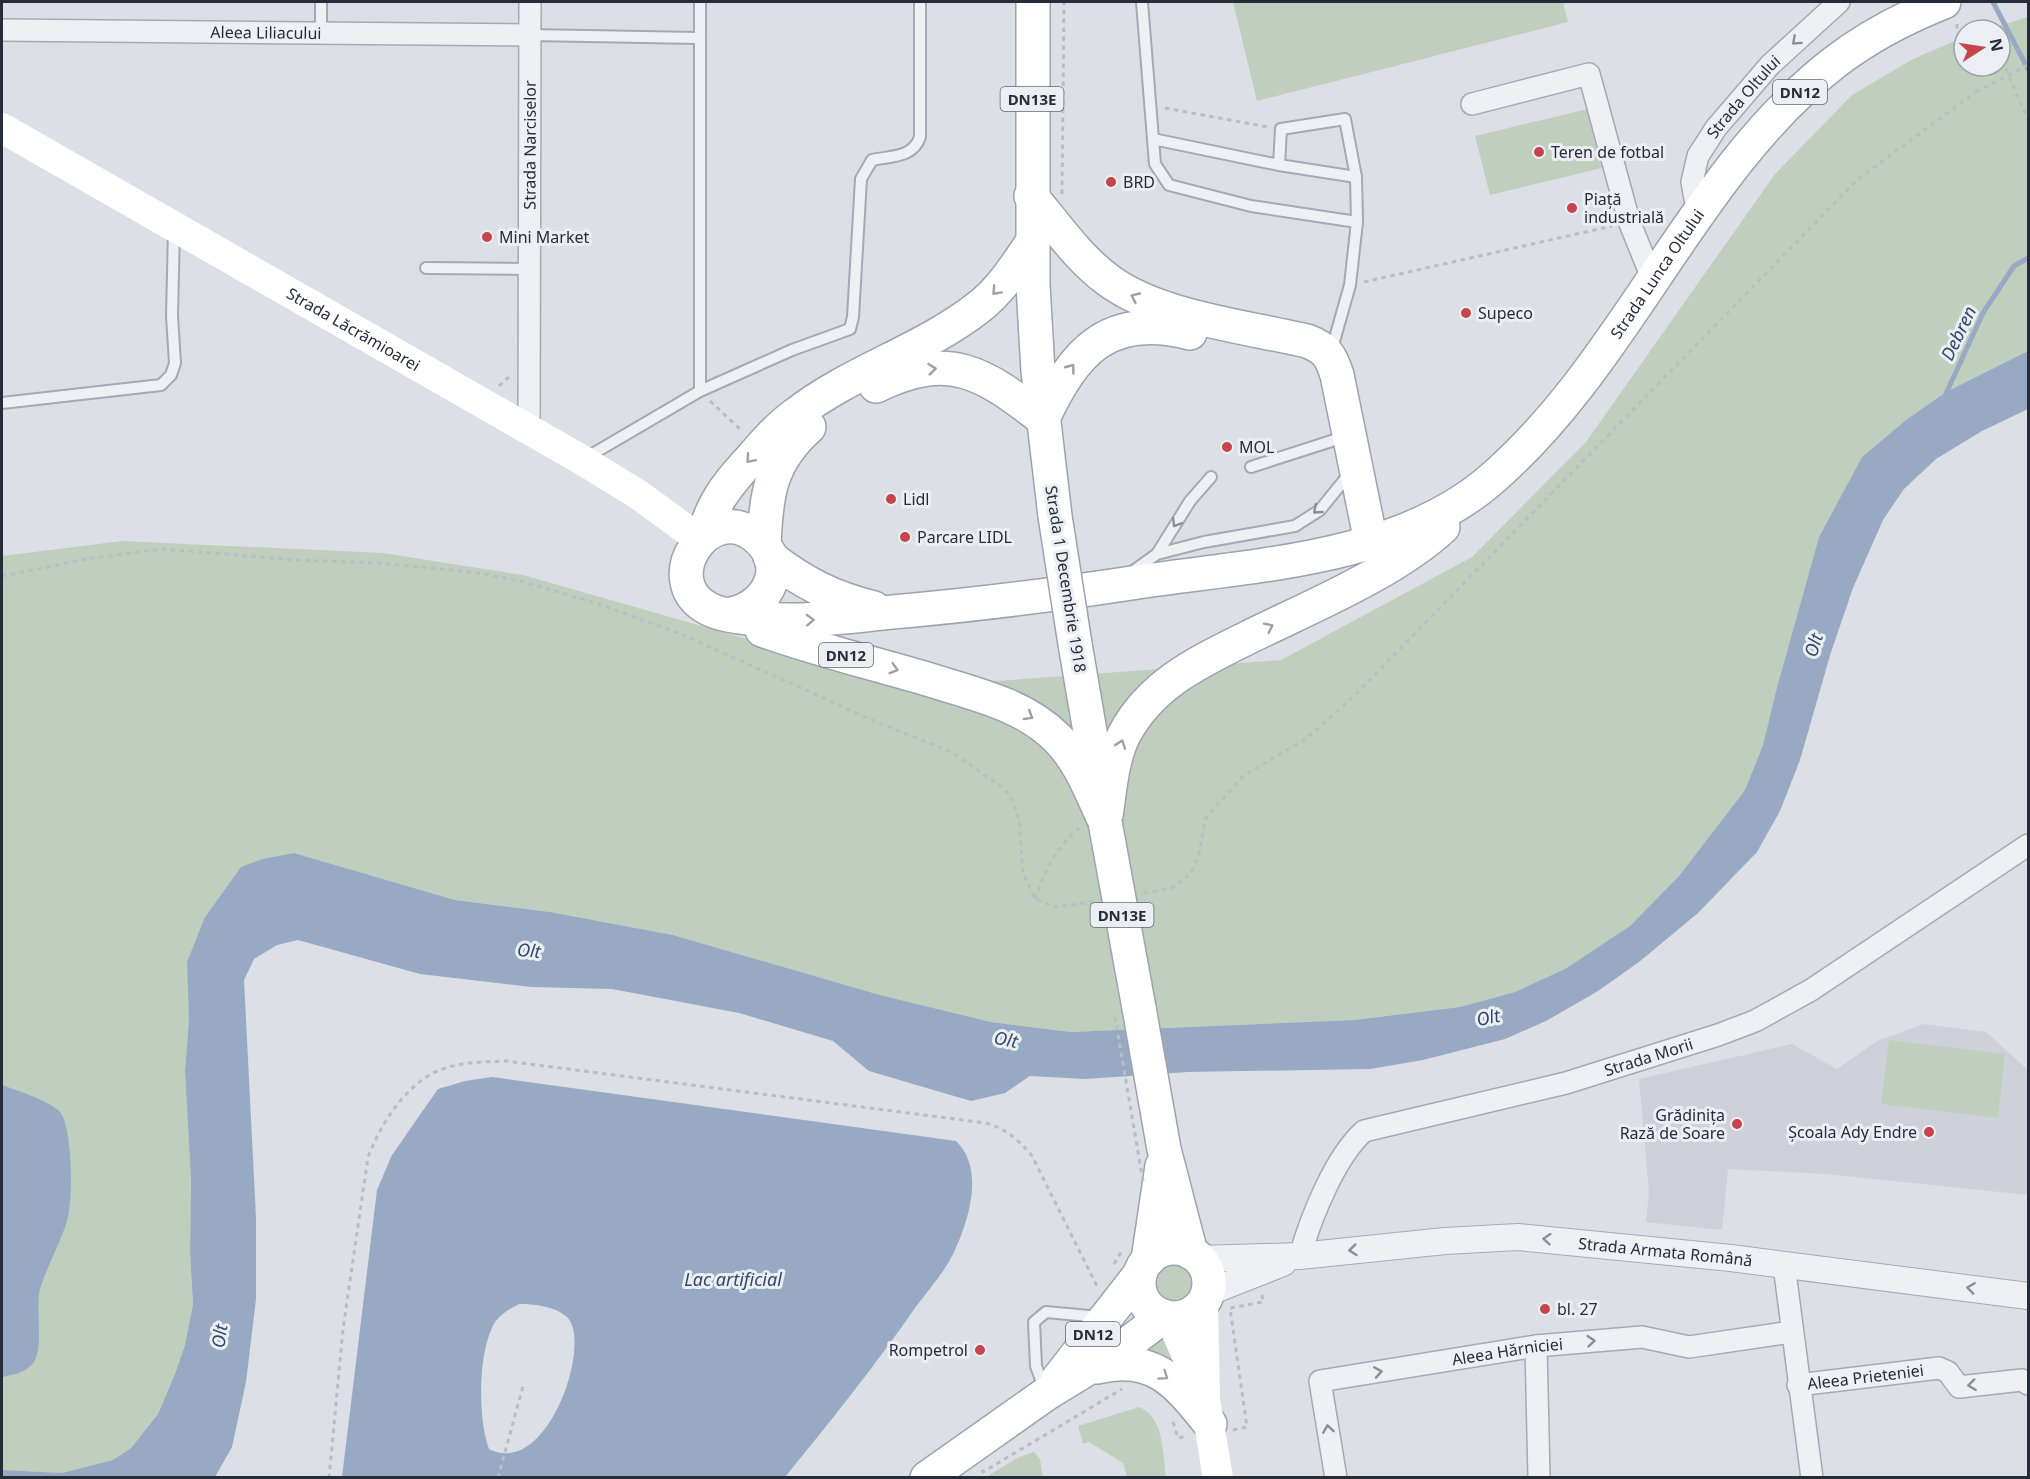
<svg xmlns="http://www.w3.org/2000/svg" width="2030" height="1479" font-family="'Noto Sans',sans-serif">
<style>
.built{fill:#ced1da}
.green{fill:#c0cfbd}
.water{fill:#98a9c4;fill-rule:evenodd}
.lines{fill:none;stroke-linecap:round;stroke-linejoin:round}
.stream{stroke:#98a9c4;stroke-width:5}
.service-casing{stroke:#a6a9b2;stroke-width:14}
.minor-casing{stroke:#a6a9b2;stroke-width:24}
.tertiary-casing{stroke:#a6a9b2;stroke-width:28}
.primary-casing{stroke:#9ca2b0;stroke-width:36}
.path{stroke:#babdc4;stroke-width:3;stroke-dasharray:4.5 4.5;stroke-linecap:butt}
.service{stroke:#eef0f4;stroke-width:10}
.minor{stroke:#eef0f4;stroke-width:21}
.tertiary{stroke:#eef0f4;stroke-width:26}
.secondary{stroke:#fff;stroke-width:30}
.primary{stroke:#fff;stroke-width:33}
.primary-bridge-casing{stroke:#9ca2b0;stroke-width:36;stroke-linecap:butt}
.path-bridge{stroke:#babdc4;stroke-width:3;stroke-dasharray:4.5 4.5;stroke-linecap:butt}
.primary-bridge{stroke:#fff;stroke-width:33}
.oneway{stroke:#8a8e97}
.oneway2{stroke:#9ea0a6}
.poi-dot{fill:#c6454c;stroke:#ebeef3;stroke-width:2}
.labels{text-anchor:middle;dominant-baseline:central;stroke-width:6;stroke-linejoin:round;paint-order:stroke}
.shield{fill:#ebeef3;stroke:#626672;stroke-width:1.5}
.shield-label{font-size:15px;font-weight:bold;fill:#272c3a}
.street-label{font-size:16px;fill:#272c3a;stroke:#ebeef3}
.poi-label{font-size:16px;fill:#272c3a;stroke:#ebeef3;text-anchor:start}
.water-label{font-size:18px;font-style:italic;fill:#33476c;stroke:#ebeef3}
</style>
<rect width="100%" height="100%" fill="#dcdfe5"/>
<path class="built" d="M1924,1024L1986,1032L2028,1070V1195L1826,1174L1728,1169L1722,1230L1646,1222L1649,1192L1639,1079L1792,1044L1837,1069L1877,1041Z"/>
<g class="green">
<path d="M1233,2H1563L1568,22L1257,101Z"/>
<path d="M2028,17V351L1946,392L1906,420L1862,457L1819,537L1777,687L1763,745L1745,790L1679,876L1630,926L1565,969L1515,992L1460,1007L1354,1020L1071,1032L991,1022L880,995L673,935L550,912L455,900L294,853L262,859L241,867L205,917L189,1018L185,1071L191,1181L190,1252L193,1304L185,1345L175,1374L158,1414L131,1448L113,1460L62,1473L2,1470V556L122,541L383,553L523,575L916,687L1281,660L1472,557L1586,442L1775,174L1852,95L1913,59L1964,37V66H2000V30H1986Z"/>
<path d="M1588,109L1602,168L1490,195L1475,136Z"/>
<path d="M1889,1040L2005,1054L1998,1118L1881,1104Z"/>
<circle cx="1174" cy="1284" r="19"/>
<path d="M1169,1336L1180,1372L1132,1354Z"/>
<path d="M1139,1407C1164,1416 1163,1455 1166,1477H1127L1123,1463L1089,1442L1083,1444L1078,1426Z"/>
<path d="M1034,1452L1040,1459L1043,1477H986L1019,1457Z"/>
</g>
<g class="water">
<path d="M2028,351V409L1982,431L1936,459L1904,489L1883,520L1853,588L1831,652L1800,760L1780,811L1757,852L1698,913L1639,962L1598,991L1546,1021L1505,1039L1423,1060L1370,1069L1188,1072L1085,1079L1030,1076L1005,1093L971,1101L869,1071L833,1041L739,1013L612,989L531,987L420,974L298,940L277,945L254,959L244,980L256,1218V1299L246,1382L232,1447L215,1477L2,1478V1470L62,1473L113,1460L131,1448L158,1414L175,1374L185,1345L193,1304L190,1252L191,1181L185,1071L189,1018L187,962L205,917L241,867L262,859L294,853L455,900L550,912L673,935L880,995L991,1022L1071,1032L1354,1020L1460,1007L1515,992L1565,969L1630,926L1679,876L1745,790L1763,745L1777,687L1819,537L1862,457L1906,420L1946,392Z"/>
<path d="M492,1077L956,1141C985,1169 969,1220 954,1252C945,1272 928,1290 915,1308C874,1367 830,1422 785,1477H342L377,1190L392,1155L438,1089L465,1081ZM519,1304C535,1304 554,1306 567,1317C593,1341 548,1479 489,1449C478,1420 478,1357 492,1328C497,1316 508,1310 519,1304Z"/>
<path d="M2,1085C16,1090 50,1101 60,1112C73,1128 73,1201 67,1221C60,1244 47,1266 40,1289C35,1309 44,1346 34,1362C26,1373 13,1375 2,1377Z"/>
</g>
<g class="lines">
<g class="stream">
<path d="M1993,2L2028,69"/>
<path d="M1944,398L1983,313L2014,266L2028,258"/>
</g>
<defs>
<g id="service">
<path d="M321,2V33"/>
<path d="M700,2V391"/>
<path d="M1142,2L1155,164L1169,185L1251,206L1357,222L1350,285L1331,352"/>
<path d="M530,35L699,38"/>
<path d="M1153,139L1279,165L1281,129L1345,119L1356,177L1357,222"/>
<path d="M1279,165L1356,177"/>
<path d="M426,268L530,269"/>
<path d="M2,403L161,385L171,375L175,363L172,316L174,230"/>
<path d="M584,459L700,391L792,350L850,329L853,317L861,179L872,160C891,156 913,158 920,137V2"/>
<path d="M1251,467L1347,436"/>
<path d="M1157,554L1204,542L1295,526L1320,510L1350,473"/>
<path d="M1129,574L1157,554L1190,501L1211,477"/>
<path d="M1045,1391L1036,1366L1034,1322L1046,1312L1100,1317"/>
</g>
<g id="minor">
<path id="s1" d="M2,30L530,35"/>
<path d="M1472,104L1589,74L1629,221L1654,283"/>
<path id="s2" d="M1698,216L1692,182L1698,156L1716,128L1770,65L1839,2"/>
<path id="s3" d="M529,431L530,2"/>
<path id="s4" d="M1300,1256C1311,1217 1335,1157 1364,1131L1566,1083L1718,1035L1755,1021L1811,990L2028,845"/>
<path d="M1784,1265L1812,1478"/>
<path d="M1536,1346L1539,1478"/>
<path id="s5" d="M1798,1385L1939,1368L1948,1372L1959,1387L2022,1380L2028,1384"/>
<path id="s6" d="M1336,1478L1320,1381L1536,1346L1642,1337L1689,1347L1791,1332"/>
</g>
<g id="tertiary">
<path id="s7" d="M1199,1259L1300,1256L1445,1241L1518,1237L1731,1258L2028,1296"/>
<path d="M1207,1293L1283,1263"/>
</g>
<g id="primary">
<path d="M1033,2V285L1038,371L1055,516"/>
<path d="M1031,196C1055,224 1078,258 1108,280C1157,317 1247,327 1307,341C1326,348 1331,356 1337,375L1371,542"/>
<path d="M876,386C951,350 983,373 1043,419"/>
<path d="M1043,419C1074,350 1110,312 1190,333"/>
<path d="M704,536C711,506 726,486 747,463C762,446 777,428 795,415C851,371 923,351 979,307C1001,290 1016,266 1031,244"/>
<path d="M764,545C766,494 770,462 809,427"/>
<path d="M770,557C803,583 833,598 874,608"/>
<path id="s9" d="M731,614C769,607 790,564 755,536C708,499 655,582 709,609C732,620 774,620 800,620C835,619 869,614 904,611C982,604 1060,594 1138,582C1253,565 1394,560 1487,483C1627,365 1692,172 1835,62C1869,36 1906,17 1944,2"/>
<path d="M762,630C820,651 881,665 940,683C982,696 1027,707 1058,739C1080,761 1092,794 1105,822"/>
<path d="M1075,644L1100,790"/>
<path d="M1105,822C1110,793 1111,759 1125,733C1152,683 1199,662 1249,637C1310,607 1393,573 1443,527"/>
<path d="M1139,1008L1164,1149L1191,1253"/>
<circle cx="1174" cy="1283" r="35"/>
<path d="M1148,1260L1162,1166"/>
<path d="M1097,1367C1154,1353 1177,1383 1210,1424"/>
<path d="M1058,1379L1140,1274"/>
<path d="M927,1478L1046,1394L1126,1345L1164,1316"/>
</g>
</defs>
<use href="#service" class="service-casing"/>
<use href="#minor" class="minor-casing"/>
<use href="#tertiary" class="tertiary-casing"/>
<use href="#primary" class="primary-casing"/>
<g class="path">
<path d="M1957,24V31L1964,36"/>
<path d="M2000,62L2005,66L2028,121"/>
<path d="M1165,108L1268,127"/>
<path d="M1062,194L1064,2"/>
<path d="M1364,282L1612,226"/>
<path d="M499,386L509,377"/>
<path d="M710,401L742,431"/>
<path d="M2,576L92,558L163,549L295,560L380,563L479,573L521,581L602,605L681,634L872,720L951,752L1004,788L1013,801L1019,820L1023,873L1035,899L1056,907L1093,902"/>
<path d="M1144,893L1172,888L1190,874L1199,855L1205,819L1243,776L1307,738L1353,697L1857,180L1976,92"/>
<path d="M1035,899C1046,868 1055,850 1079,828"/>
<path d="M1114,1264L1123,1249"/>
<path d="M1173,1422L1178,1438L1188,1436"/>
<path d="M1233,1430L1247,1427L1230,1308L1263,1302L1262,1295"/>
<path d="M982,1470L983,1472L1122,1389"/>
<path d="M329,1478L343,1329L368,1157C380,1126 402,1090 433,1073C455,1062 482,1062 506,1061L986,1123C1006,1129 1018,1139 1032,1156L1098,1288"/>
<path d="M498,1478L523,1386"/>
</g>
<use href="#service" class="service"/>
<use href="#minor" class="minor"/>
<use href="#tertiary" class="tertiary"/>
<g class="secondary">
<path id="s8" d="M2,128L582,460L639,495L699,539"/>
<path d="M1203,1302L1205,1399L1218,1478"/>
<path d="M1170,1317L1200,1386"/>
</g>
<use href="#primary" class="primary"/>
<defs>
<g id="primary-bridge">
<path d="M1055,516L1075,644"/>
<path d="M1105,822L1139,1008"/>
</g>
</defs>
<use href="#primary-bridge" class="primary-bridge-casing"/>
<g class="path-bridge">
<path d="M1976,92L2028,65"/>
<path d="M1115,1017L1143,1181"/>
</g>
<use href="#primary-bridge" class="primary-bridge"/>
</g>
<defs><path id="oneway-chevron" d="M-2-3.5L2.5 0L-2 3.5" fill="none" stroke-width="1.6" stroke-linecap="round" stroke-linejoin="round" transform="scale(1.5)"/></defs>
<g class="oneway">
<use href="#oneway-chevron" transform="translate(1796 41) rotate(138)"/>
<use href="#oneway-chevron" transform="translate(1317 510) rotate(139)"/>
<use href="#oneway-chevron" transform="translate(1176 523) rotate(122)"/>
<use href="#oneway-chevron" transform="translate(1547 1239) rotate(-175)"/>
<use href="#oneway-chevron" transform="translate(1353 1250) rotate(174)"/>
<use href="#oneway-chevron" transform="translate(1971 1288) rotate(-172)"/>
<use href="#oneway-chevron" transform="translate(1591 1341) rotate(-5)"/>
<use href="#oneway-chevron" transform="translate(1378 1372) rotate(-9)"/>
<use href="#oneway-chevron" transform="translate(1972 1385) rotate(173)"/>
<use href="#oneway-chevron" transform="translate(1328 1429) rotate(-99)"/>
</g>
<g class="oneway2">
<use href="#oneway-chevron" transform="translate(996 291) rotate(133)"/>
<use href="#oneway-chevron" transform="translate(1135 297) rotate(-155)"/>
<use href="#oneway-chevron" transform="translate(1071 368) rotate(-53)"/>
<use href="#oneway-chevron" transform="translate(932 369) rotate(-6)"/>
<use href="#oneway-chevron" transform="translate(750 459) rotate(131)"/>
<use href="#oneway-chevron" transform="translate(810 620) rotate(-2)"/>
<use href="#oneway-chevron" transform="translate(1269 627) rotate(-26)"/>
<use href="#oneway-chevron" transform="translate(894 669) rotate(17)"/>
<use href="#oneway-chevron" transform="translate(1029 716) rotate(31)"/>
<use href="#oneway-chevron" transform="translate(1121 744) rotate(-71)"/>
<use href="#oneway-chevron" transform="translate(1164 1376) rotate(35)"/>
</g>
<g class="poi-dot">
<circle cx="1539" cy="152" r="6"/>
<circle cx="1111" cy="182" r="6"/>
<circle cx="1572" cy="208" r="6"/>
<circle cx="487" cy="237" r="6"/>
<circle cx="1466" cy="313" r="6"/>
<circle cx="1227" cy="447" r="6"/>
<circle cx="891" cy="499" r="6"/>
<circle cx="905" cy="537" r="6"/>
<circle cx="1737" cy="1124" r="6"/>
<circle cx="1929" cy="1132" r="6"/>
<circle cx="1545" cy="1309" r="6"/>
<circle cx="980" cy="1350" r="6"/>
</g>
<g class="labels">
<g class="shield">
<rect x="1773" y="80" width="54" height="24" rx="4.5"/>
<rect x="1000.5" y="87" width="63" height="24" rx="4.5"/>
<rect x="819" y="643" width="54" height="24" rx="4.5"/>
<rect x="1090.5" y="903" width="63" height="24" rx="4.5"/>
<rect x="1066" y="1322" width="54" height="24" rx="4.5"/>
</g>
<g class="shield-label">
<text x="1800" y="92">DN12</text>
<text x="1032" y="99">DN13E</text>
<text x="846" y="655">DN12</text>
<text x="1122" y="915">DN13E</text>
<text x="1093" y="1334">DN12</text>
</g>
<g class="street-label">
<text stroke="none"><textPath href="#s1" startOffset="264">Aleea Liliacului</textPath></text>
<text stroke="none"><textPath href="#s2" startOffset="136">Strada Oltului</textPath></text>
<text stroke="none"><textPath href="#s3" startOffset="286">Strada Narciselor</textPath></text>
<text stroke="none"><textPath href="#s9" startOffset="1318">Strada Lunca Oltului</textPath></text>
<text stroke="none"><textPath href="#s8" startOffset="405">Strada Lăcrămioarei</textPath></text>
<text transform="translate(1066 579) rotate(81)">Strada 1 Decembrie 1918</text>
<text stroke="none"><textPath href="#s4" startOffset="436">Strada Morii</textPath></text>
<text stroke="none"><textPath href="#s7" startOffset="468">Strada Armata Română</textPath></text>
<text stroke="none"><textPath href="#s6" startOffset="288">Aleea Hărniciei</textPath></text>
<text stroke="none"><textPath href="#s5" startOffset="68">Aleea Prieteniei</textPath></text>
</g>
<g class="poi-label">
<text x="1551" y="152">Teren de fotbal</text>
<text x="1123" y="182">BRD</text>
<text x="1584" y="199">Piață<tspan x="1584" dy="18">industrială</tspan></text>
<text x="499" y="237">Mini Market</text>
<text x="1478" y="313">Supeco</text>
<text x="1239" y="447">MOL</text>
<text x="903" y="499">Lidl</text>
<text x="917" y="537">Parcare LIDL</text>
<text x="1725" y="1115" text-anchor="end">Grădinița<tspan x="1725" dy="18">Rază de Soare</tspan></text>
<text x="1917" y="1132" text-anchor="end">Școala Ady Endre</text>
<text x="1557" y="1309">bl. 27</text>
<text x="968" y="1350" text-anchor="end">Rompetrol</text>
</g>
<g class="water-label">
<text transform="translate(1958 333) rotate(-64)">Debren</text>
<text transform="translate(1813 645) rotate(-73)">Olt</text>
<text transform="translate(529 950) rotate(6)">Olt</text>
<text transform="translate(1488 1017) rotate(-12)">Olt</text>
<text transform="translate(1006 1039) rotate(11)">Olt</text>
<text x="733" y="1279">Lac artificial</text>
<text transform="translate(219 1336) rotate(-82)">Olt</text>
</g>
</g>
<rect width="2030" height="1479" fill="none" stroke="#272c3a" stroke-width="6"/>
<g transform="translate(1982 48) rotate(78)"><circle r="28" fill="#ebeef3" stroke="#9da0a9" stroke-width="1.5"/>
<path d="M0-4.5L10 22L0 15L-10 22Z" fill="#c6454c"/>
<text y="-9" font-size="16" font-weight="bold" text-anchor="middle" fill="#272c3a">N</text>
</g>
</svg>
